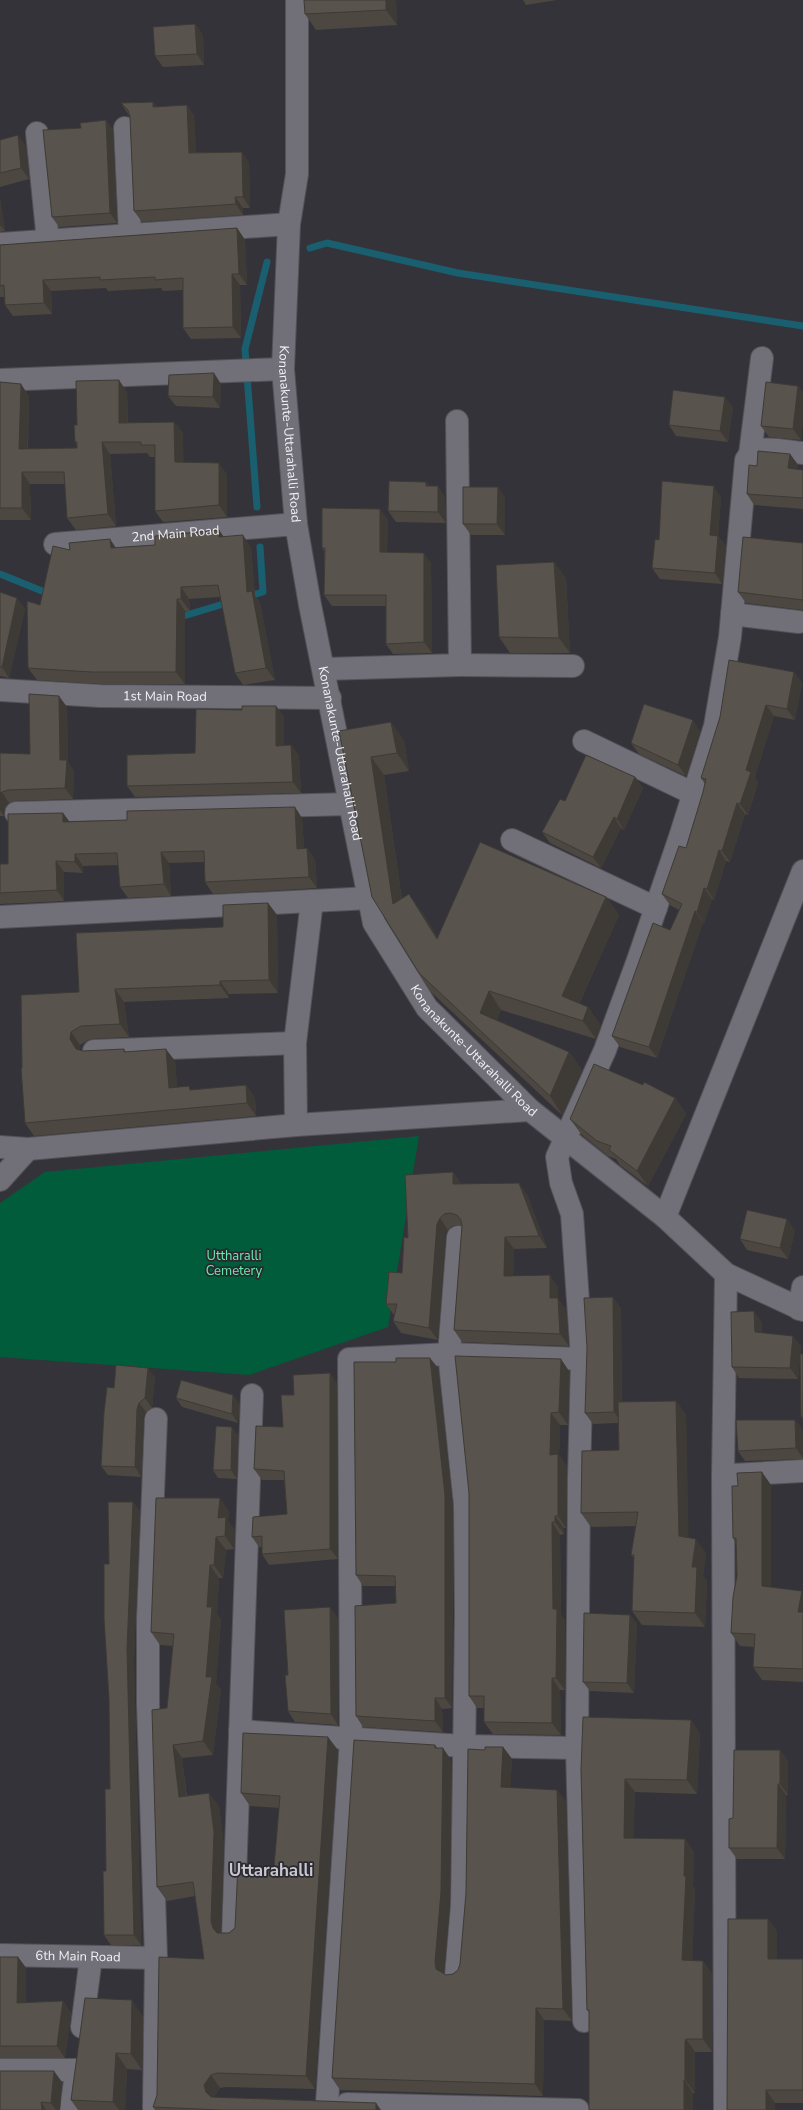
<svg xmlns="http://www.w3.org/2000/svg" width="803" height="2110" font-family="'Nunito Sans',sans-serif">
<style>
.green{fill:#005c3b}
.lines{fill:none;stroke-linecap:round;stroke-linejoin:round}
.stream{stroke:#195f70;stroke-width:7}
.street-casing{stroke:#535258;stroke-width:24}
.secondary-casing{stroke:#535258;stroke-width:24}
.street{stroke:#716f77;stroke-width:22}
.secondary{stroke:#716f77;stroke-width:22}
.wall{fill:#4c4741}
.shaded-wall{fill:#3e3a35}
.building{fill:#58534c;stroke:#3e3a35}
.labels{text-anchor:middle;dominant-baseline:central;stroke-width:3.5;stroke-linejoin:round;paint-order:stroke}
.street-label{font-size:13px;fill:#f1f0f4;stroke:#2b2930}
.park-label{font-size:13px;fill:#67eeae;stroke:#2b2930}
.district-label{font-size:17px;font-weight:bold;fill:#c9c7d0;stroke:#2b2930}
</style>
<rect width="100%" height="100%" fill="#35333a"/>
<path class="green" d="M419,1136L388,1327L249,1375L0,1357V1203L45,1172Z"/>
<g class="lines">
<g class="stream">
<path d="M310,248L327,243L458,273L803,326"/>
<path d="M257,507L245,349L267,262"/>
<path d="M0,574L52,595"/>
<path d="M246,597L263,592L260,547"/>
<path d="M177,618L230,602"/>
</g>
<defs>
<g id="street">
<path d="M125,128L130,235"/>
<path d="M37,133L48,241"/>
<path d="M0,244L289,224"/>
<path d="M0,380L283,369"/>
<path d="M750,454L762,358"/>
<path id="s1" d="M55,544L296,524"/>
<path d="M732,614L799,622"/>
<path d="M460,665L573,666"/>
<path d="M324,669L460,665L457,421"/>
<path id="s2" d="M0,690L100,696L330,698"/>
<path d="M584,741L694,794"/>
<path d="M16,813L351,804"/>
<path d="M512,840L656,908"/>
<path d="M0,917L370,898"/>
<path d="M94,1051L295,1043"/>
<path d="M296,1125L295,1043L312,901"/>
<path d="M0,1147L28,1149L296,1125L530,1110"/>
<path d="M0,1180L28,1149"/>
<path d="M665,1217L803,871"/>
<path d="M799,1309L803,1287"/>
<path d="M732,1475L803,1471"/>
<path d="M240,1731L463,1746L577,1748"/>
<path d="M233,1935L252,1395"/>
<path id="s3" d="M0,1955L156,1958"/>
<path d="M456,1975L462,1905L466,1614L465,1505L449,1354L458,1237"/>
<path d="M584,2021L577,1748L579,1477L582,1359L572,1214L561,1183L557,1157L605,1050L638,960L679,840L715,726L730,637L746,460C758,442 785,452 803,453"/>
<path d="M82,2027L91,1957"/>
<path d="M0,2070H76"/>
<path d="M327,2103L351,1738L349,1359L449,1354L582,1359"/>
<path d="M347,2104L578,2110"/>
<path d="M154,2108L156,1958L148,1704V1618L156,1419"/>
<path d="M71,2110L76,2073"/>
<path d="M725,2110L723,1475L726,1274"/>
</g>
<g id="secondary">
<path id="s4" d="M297,0V174L289,224L283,369L296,524L310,605L374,923L427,1008L530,1110L665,1217L726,1274L803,1310"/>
</g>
</defs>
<use href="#street" class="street-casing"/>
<use href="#secondary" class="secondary-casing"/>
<use href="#street" class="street"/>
<use href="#secondary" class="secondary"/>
</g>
<g class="wall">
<path d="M396,0L397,25L316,30L305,14Z"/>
<path d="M523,0H557L526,5Z"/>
<path d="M195,24L203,35L204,65L163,67L155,56Z"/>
<path d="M121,103L157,107L187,105L194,116L196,152L249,162L250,208H243V215L142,222L134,211L130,117Z"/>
<path d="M106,120L113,130L117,223L59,227L52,217L81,128Z"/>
<path d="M0,140L26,146L29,179L0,187Z"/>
<path d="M0,199L5,231L0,232Z"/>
<path d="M237,228L245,240L247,285H240L241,338L191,339L183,328V290L163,291L161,288L108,291L106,288L51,291L52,314L13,316L5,305V297H0V245Z"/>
<path d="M0,382L29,396L28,449L77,448V446L75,442L77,425L127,392L128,423L174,422L183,433V463L227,474V517L163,522L155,511V457H150L147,453L110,454L116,526L76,530L67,518L65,484H30L31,520H0Z"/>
<path d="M221,384L220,408L176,406L168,396Z"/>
<path d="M798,386L803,393V419L801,440L769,437L761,426Z"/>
<path d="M733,407L728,442L676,436L669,425Z"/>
<path d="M790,454L798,465L797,469L803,470V509L754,505L747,494L757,466Z"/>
<path d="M426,482L430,486L445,497L446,523L396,522L388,511Z"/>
<path d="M498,487L505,498V535H471L463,524Z"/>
<path d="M721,497L718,536L726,546L722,584L660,579L652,568L659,540Z"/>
<path d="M388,519L387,552L431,563L432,653L393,654L386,644V606H332L324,595V551L322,548Z"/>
<path d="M219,530L223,536L251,547L255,596L260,603L275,680L243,685L235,673L220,597L189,599L190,611H185V684H100L37,680L28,668L40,605L70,550L155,545Z"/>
<path d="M803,543V610L746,603L738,592Z"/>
<path d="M566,578L570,653H510L499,637Z"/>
<path d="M0,592L17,598L25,609L9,678L0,676Z"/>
<path d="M794,672L802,683L795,720L774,716L755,777L758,783L748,815L745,814L730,862L726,861L714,900L712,899L704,923L703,922L657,1058L620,1047L612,1036L670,930L679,910L670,905L662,894L686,848L703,792L705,784L701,778Z"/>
<path d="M276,706L284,717V746L291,745L299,756L301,793L135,797L127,786L195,753L242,710Z"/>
<path d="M67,707L68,762L74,771L73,799L15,801L9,803L5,807L4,816H0V753L30,754Z"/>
<path d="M339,731L404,740L409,771L384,775L402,899L422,912L437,937L606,897L619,915L579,1004L588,1007L601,1026L596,1039L501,1010L497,1020L569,1052L582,1070L562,1115L431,992L419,973Z"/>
<path d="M700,731L686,776L639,754L631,743Z"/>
<path d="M635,777L643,788L624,830L621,828L601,868L550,843L542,832L565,801Z"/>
<path d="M63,813L69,821L302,818L304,849L307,848L315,860L317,888L213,894L205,882V862L169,863L171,896L128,898L120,887L118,865L83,866V873L64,872V901L0,904V864H8Z"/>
<path d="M268,903L277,915L278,993L229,994V998L124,1002L129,1037L90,1039L80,1045L79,1050L83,1051L124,1049L126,1052L175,1061L177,1087L192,1090L246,1085L255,1098L256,1116L34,1136L25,1123L79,992L223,927Z"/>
<path d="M643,1085L675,1098L686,1114L648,1186L620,1165L616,1159L608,1156L581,1134L570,1119Z"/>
<path d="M453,1172L461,1184L527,1194L547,1248L514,1249L513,1276L558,1287V1299L566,1310L569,1346L462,1342L454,1330L462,1226L459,1225L452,1226L448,1230L446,1236L438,1340L401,1333L393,1321L394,1315L386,1304L402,1273L408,1238Z"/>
<path d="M795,1230L788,1259L747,1250L740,1239Z"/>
<path d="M621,1308L622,1402L676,1401L686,1415L688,1538L706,1553L703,1576L707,1581L705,1627L642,1625L632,1611L634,1558L631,1555L636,1526L591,1527L581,1513L619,1450L618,1423L593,1424L585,1413Z"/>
<path d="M762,1322V1333L801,1346L800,1354H803V1419L801,1417L800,1357L798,1379L739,1378L732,1367Z"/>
<path d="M438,1368L453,1506L452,1708L442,1709L443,1732L363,1727L356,1716L396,1603V1586H363L356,1575Z"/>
<path d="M569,1371L568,1425H560L559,1455L567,1467L566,1528H564V1534L560,1535L561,1615L565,1621V1690H560L561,1735L493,1734L484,1722V1708H477L469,1696V1493Z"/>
<path d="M155,1377L152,1408L146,1412L144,1418L141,1477L108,1475L101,1466L114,1388Z"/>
<path d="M337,1383L338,1559L269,1565L262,1554V1547H259L252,1537L287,1514L284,1480H262L254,1469L283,1427L294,1395Z"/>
<path d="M233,1395L239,1404L238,1423L182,1407L176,1398Z"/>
<path d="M795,1420L803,1430V1459L745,1461L738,1451Z"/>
<path d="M238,1435L237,1479L218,1478L213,1470Z"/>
<path d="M771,1485V1587L803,1593V1682L762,1680L753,1667L754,1647L740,1646L731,1633L737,1576L736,1544L733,1538Z"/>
<path d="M133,1502L140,1512L134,1659L141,1945H111L104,1935L110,1789L109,1564Z"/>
<path d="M229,1511L228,1521L235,1530L234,1549L226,1550L223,1578H219L217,1614L221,1620L216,1683L221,1690L213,1755L182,1758L187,1796L219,1806L224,1845L221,1933H229L235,1928L274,1867L279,1808L250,1806L241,1793L338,1750L315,2089L226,2087L220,2088L214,2097L381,2110H155L153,2107L204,1959L195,1896L167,1901L157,1887L167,1708L173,1646L160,1645L151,1632Z"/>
<path d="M630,1615L637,1624L634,1693L590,1691L583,1682Z"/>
<path d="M338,1618V1725L295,1722L288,1711V1675Z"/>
<path d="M691,1720L700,1734L697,1794L635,1792L633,1838L685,1839L694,1852L693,1886L695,1889L692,1960L703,1961L712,1974V2052H695V2093H693V2110H589V2012L587,2010L581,1769Z"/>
<path d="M503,1747L512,1759L510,1788L557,1790L566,1802L572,2021L544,2020L543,2096L340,2090L332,2078L437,1748L451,1760L450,1904L444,1974L446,1975L453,1974L458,1970L460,1964L485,1750Z"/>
<path d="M780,1750L788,1761V1795H786L785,1859H737L729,1848L733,1818Z"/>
<path d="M768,1919L777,1932V1959H803V2103H775L727,2110Z"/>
<path d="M0,1957H18L26,1968V2002L63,2001L71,2013L65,2058H0Z"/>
<path d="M143,2016L142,2070L127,2069L125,2110H78L71,2100Z"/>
<path d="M62,2082L60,2110H0Z"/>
</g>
<g class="shaded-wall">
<path d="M386,0H396L397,25L386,10Z"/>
<path d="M195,24L203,35L204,65L197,54Z"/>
<path d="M153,102L161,112L153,107Z"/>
<path d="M187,105L194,116L197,163L189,153Z"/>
<path d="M106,120L113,130L117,223L110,213Z"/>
<path d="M18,135L26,146L29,179L21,168Z"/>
<path d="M242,152L249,162L250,208L243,197Z"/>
<path d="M235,197L243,208V215L236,204Z"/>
<path d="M0,199L5,231L0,225Z"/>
<path d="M237,228L245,240L247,285L239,274Z"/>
<path d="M232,274L240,285L241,338L233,327Z"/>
<path d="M43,280L51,291L52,314L44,303Z"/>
<path d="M214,373L221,384L220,408L213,397Z"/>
<path d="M119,380L127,392L128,435L119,423Z"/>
<path d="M21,384L29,396L27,461L19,449Z"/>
<path d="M798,386L803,393V419L801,440L793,429Z"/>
<path d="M725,397L733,407L728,442L720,431Z"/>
<path d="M174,422L183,433L184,474L175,462Z"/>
<path d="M102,442L110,454L116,526L108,514Z"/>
<path d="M790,454L798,465L796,480L788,468Z"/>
<path d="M219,463L227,474V517L219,505Z"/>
<path d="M22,472L30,484L31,520L22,508Z"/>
<path d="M426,482L434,492L426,486Z"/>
<path d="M438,486L445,497L446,523L438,512Z"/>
<path d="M714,486L721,497L718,536L726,546L722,584L715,573L710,535Z"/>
<path d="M498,487L505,498V535L497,524Z"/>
<path d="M380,509L388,519L387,563L380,552Z"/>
<path d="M219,530L227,542L219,537Z"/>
<path d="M243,535L251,547L255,596L260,603L275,680L266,668L247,592Z"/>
<path d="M110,539L118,551L111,548Z"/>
<path d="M424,553L431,563L432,653L424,642Z"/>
<path d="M554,562L566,578L570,653L559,638Z"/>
<path d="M181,587L189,599L190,611L181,599Z"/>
<path d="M17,598L25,609L9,678L2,667Z"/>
<path d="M177,599L185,611V684L176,672Z"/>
<path d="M794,672L802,683L795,720L787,709Z"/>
<path d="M59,696L67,707L68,762L74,771L73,799L65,788L60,760Z"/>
<path d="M766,705L774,716L755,777L758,783L748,815L740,804L746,770Z"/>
<path d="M276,706L284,717V757L276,746Z"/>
<path d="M693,720L700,731L686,776L678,765Z"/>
<path d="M391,722L404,740L409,771L397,753Z"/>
<path d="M291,745L299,756L301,793L293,782Z"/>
<path d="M371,757L384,775L405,922L393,904Z"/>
<path d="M635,777L643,788L624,830L617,819Z"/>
<path d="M2,792L9,803L5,807L4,816L0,810V793Z"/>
<path d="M737,803L745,814L730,862L722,851Z"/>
<path d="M295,807L302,818L305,860L297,849Z"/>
<path d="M63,813L71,824L63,822Z"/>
<path d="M614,817L621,828L601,868L593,857Z"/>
<path d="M307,848L315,860L317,888L309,877Z"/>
<path d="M719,850L726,861L714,900L707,889Z"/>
<path d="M161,852L169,863L171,896L164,884Z"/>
<path d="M75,854L83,866V873L75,862Z"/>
<path d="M56,861L64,872V901L57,890Z"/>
<path d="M704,888L712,899L704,923L697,912Z"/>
<path d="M409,894L422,912L450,957L437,939Z"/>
<path d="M606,897L619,915L574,1014L562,996Z"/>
<path d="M268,903L277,915L278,993L269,980Z"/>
<path d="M695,911L703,922L657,1058L649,1047Z"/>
<path d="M220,981L229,994V998L220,985Z"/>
<path d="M115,989L124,1002L129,1037L120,1024Z"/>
<path d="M489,991L501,1010L493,1032L480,1013Z"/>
<path d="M588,1007L601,1026L596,1039L583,1021Z"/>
<path d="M71,1032L80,1045L79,1052L76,1049L70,1039Z"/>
<path d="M166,1049L175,1061L178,1101L169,1088Z"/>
<path d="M569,1052L582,1070L562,1115L550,1096Z"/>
<path d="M246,1085L255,1098L256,1116L247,1103Z"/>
<path d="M675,1098L686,1114L648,1186L637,1171Z"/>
<path d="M453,1172L461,1184H453Z"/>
<path d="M519,1183L527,1194L547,1248L539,1236Z"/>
<path d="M440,1218L448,1230L446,1236L438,1340L429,1328L437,1224Z"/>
<path d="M787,1219L795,1230L788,1259L780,1248Z"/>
<path d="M505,1237L514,1249L513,1288L504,1276Z"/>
<path d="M550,1275L558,1287V1299L566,1310L569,1346L560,1334L550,1298Z"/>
<path d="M613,1297L621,1308L622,1423L614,1412Z"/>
<path d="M754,1311L762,1322V1343L755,1332Z"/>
<path d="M793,1336L801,1346L798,1379L790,1368Z"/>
<path d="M430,1358L438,1368L453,1506L452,1708L445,1698Z"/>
<path d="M561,1359L569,1371L568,1425L559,1412Z"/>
<path d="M148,1368L155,1377L152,1408L145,1398Z"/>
<path d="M330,1373L337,1383L338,1559L330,1549Z"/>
<path d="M233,1395L239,1404L238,1423L232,1414Z"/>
<path d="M676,1401L686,1415L689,1550L679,1536Z"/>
<path d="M139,1403L146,1412L144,1418L141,1477L135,1467L137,1409Z"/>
<path d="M551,1413L560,1425L559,1455L567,1467L566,1528L558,1516L550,1455Z"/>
<path d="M795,1420L803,1430V1458L796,1448Z"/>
<path d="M232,1427L238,1435L237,1479L231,1470Z"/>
<path d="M762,1472L771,1485V1599L762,1586Z"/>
<path d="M220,1498L229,1511L228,1521L235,1530L234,1549L225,1536L218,1518Z"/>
<path d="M133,1502L140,1512L134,1659L141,1945L134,1935L127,1649Z"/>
<path d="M555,1516L564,1528V1534L555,1522Z"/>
<path d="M552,1522L560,1535L561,1615L565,1621V1690L556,1678L553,1609Z"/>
<path d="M216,1537L226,1550L223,1578L214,1565Z"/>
<path d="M696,1539L706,1553L703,1576L707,1581L705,1627L695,1613L692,1567Z"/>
<path d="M210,1565L219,1578L217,1614L221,1620L216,1683L221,1690L213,1755L203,1741L206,1677L207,1607Z"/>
<path d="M802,1591L803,1593V1618L798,1612Z"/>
<path d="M330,1607L338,1618V1725L331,1714Z"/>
<path d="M630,1615L637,1624L634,1693L627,1683Z"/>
<path d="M552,1678L560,1690L561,1735L552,1723Z"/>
<path d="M435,1698L442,1709L443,1732L435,1721Z"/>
<path d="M691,1720L700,1734L697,1794L687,1780Z"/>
<path d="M328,1737L338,1750L315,2089L306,2076Z"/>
<path d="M173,1745L182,1758L188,1810L179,1797Z"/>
<path d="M435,1745L443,1756V1748L451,1760L450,1904L444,1974L436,1969L435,1962Z"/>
<path d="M503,1747L512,1759L510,1799L501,1787Z"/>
<path d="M780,1750L788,1761V1795L780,1784Z"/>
<path d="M625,1779L635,1792L633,1851L624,1838Z"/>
<path d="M778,1784L786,1795L785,1859L777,1848Z"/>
<path d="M557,1790L566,1802L572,2021L563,2009Z"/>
<path d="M209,1793L219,1806L224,1845L221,1935L222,1941L213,1928L211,1921Z"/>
<path d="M685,1839L694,1852L693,1886L695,1889L692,1973L682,1960Z"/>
<path d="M768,1919L777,1932V1972L768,1959Z"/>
<path d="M18,1957L26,1968V2014L17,2003Z"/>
<path d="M703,1961L712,1974V2052L703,2039Z"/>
<path d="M132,2000L143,2016L142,2070L131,2054Z"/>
<path d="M63,2001L71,2013L65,2058L57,2046Z"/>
<path d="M536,2008L544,2020L543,2096L535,2084Z"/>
<path d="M686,2039L695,2052V2093L685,2080V2042Z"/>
<path d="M116,2053L127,2069L125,2110H119L113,2102Z"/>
<path d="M54,2071L62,2082L60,2110H56L51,2103Z"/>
<path d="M211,2075L220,2088L214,2098L215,2105L206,2092L204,2085Z"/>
<path d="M684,2080L693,2093V2110H684Z"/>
<path d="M766,2090L775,2103V2110H766Z"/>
<path d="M41,2102L46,2110H42Z"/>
<path d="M376,2103L381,2110H376Z"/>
</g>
<g class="building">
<path d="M304,0H386V10L305,14Z"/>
<path d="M195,24L197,54L155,56L153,27Z"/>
<path d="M153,102V107L187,105L189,153L242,152L243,197H235L236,204L134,211L130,117L128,110L121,103Z"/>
<path d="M106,120L110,213L52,217L43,130L81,128L80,123Z"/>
<path d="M18,135L21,168L0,173V140Z"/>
<path d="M237,228L239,274H232L233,327L183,328V278L155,280V277L100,280V277L43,280L44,303L5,305L4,285L0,286V245Z"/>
<path d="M214,373L213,397L168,396L169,375Z"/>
<path d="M119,380V423L174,422L175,462L219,463V505L155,511V445H141V442H102L108,514L67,518L64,472H22V508H0V382L21,384L19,449L77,448V442H75L74,425H77L76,381Z"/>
<path d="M766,382L798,386L793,429L761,426Z"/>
<path d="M673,390L725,397L720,431L669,425Z"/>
<path d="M758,451L790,454L788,468L803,470V498L747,494L749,465L757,466Z"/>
<path d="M389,481L426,482V486H438V512L388,511Z"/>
<path d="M662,481L714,486L710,535L718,536L715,573L652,568L655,539L659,540Z"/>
<path d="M463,487H498L497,524H463Z"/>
<path d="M322,508L380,509V552L424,553V642L386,644V595H324L325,548H322Z"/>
<path d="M219,530V537L243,535L247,592L252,591L266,668L235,673L218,585L181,587V599H177L176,672H92L28,668L27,601L40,605L53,546L70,550L69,543L110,539L111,548L155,545V536Z"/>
<path d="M743,537L803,543V600L738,592Z"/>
<path d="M554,562L559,638L499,637L496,565Z"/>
<path d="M0,592L17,598L2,667H0Z"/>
<path d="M729,660L794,672L787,709L766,705L746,770L751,772L740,804L737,803L722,851L719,850L707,889L704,888L697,912L695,911L649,1047L612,1036L653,923L670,930L682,904L662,894L679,846L686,848L703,792L706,779L701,778L720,717Z"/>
<path d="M29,694L59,696L60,760H67L65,788L8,790L2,792L0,793V753L30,754Z"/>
<path d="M644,704L693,720L678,765L631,743Z"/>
<path d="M242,706H276V746L291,745L293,782L127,786V755L195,753L196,709L242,710Z"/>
<path d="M391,722L397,753L371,757L393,904L409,894L437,939L480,842L606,897L562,996L588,1007L583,1021L489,991L480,1013L569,1052L550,1096L419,973L372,897L339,731Z"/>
<path d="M586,755L635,777L617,819L614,817L593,857L542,832L560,799L565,801Z"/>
<path d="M295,807L297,849L307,848L309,877L205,882L204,851L161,852L164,884L120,887L117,853L75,854V862L56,861L57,890L0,893V864H8V814L63,813V822L127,820V811Z"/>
<path d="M268,903L269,980L220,981V985L115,989L120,1024L81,1026L71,1032L70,1039L76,1049L83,1051L124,1049V1052L166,1049L169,1088L189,1086L190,1090L246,1085L247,1103L25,1123L21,1068H22L21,995L79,992L76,933L223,927V905Z"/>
<path d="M594,1064L643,1085L644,1082L675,1098L637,1171L609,1150L611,1146L597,1141L570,1119Z"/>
<path d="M453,1172V1184L519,1183L539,1236L505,1237L504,1276L550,1275V1298H558L560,1334L454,1330L462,1226L461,1220L457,1215L450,1213L444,1214L440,1218L437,1224L429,1328L393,1321L397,1304H386L389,1272L402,1273L404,1237L408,1238L405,1175Z"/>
<path d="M747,1210L787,1219L780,1248L740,1239Z"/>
<path d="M613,1297L614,1412L585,1413L587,1348L584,1298Z"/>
<path d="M754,1311L755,1332L793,1336L790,1368L732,1367L731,1312Z"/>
<path d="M800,1354H803V1417H801Z"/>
<path d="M455,1356L561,1359L559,1412L551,1413L550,1455L558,1454V1516H555V1522H552L553,1609H557L556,1678H552V1723L484,1722V1696H469V1493Z"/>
<path d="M396,1358H430L445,1495V1698H435V1721L356,1716L355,1606L396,1603L395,1576L356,1575L354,1362H396Z"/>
<path d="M116,1365L148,1368L145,1398L139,1403L137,1409L135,1467L101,1466L104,1412L107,1387L114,1388Z"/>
<path d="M330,1373V1549L262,1554V1536L252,1537L253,1517L287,1514L284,1471L254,1469L256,1426L283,1427L281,1395H294L293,1375Z"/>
<path d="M181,1380L233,1395L232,1414L176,1398Z"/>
<path d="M676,1401L679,1536L696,1539L692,1567H697L695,1613L632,1611L634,1555H631L638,1512L581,1513L582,1451L619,1450L618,1402Z"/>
<path d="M736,1420H795L796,1448L738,1451Z"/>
<path d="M216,1426L232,1427L231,1470H213Z"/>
<path d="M762,1472V1586L802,1591L798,1612H803V1669L753,1667L755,1634L731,1633L733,1597L737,1576L736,1538H733L732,1486H738L737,1473Z"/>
<path d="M156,1498H220L218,1518L226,1517L225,1536L216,1537L214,1565H210L207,1607H212L206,1677H212L203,1741L173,1745L179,1797L209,1793L214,1832L211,1921L213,1928L217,1933H229L235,1928L238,1865L274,1867L280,1796L241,1793L243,1733L328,1737L306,2076L217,2073L211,2075L204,2085L206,2092L211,2097L376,2103V2110H221L153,2107L157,2095L159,1957L204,1959L193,1882L157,1887L152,1710L167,1708L174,1634L151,1632Z"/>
<path d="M108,1502H133L127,1649L134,1935H104L103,1871H106L105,1789H110L109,1699L104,1618V1564H109Z"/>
<path d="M330,1607L331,1714L288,1711L285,1675H288L284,1610Z"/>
<path d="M584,1613L630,1615L627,1683L583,1682Z"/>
<path d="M583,1717L691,1720L687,1780L625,1779L624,1838L685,1839L684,1876H686L682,1960L703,1961V2039H686L685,2042V2080H684V2110H589V2010H587L581,1769Z"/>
<path d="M354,1740L435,1745V1748H443L441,1892L435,1962L436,1969L446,1975L453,1974L458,1970L460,1964L466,1893L468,1749L485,1750V1747H503L501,1787L557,1790L563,2009L536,2008L535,2084L332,2078Z"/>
<path d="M734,1750H780V1784H778L777,1848H729V1819L733,1818Z"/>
<path d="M728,1919H768V1959H803V2090H766V2110H727Z"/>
<path d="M0,1957H18L17,2003L63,2001L57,2046H0Z"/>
<path d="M85,1998L132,2000L131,2054L116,2053L113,2102L71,2100Z"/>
<path d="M0,2071H54L51,2103L41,2102L42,2110H0Z"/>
</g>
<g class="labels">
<g class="street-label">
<text stroke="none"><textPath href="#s4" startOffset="435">Konanakunte-Uttarahalli Road</textPath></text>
<text stroke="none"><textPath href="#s1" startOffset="121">2nd Main Road</textPath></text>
<text stroke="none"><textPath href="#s2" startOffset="165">1st Main Road</textPath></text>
<text stroke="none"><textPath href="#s4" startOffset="759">Konanakunte-Uttarahalli Road</textPath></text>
<text stroke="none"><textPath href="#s4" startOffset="1095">Konanakunte-Uttarahalli Road</textPath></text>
<text stroke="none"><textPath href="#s3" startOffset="78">6th Main Road</textPath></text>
</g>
<g class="park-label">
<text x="234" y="1256">Uttharalli<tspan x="234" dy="15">Cemetery</tspan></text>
</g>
<g class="district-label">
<text x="271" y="1870">Uttarahalli</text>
</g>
</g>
</svg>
